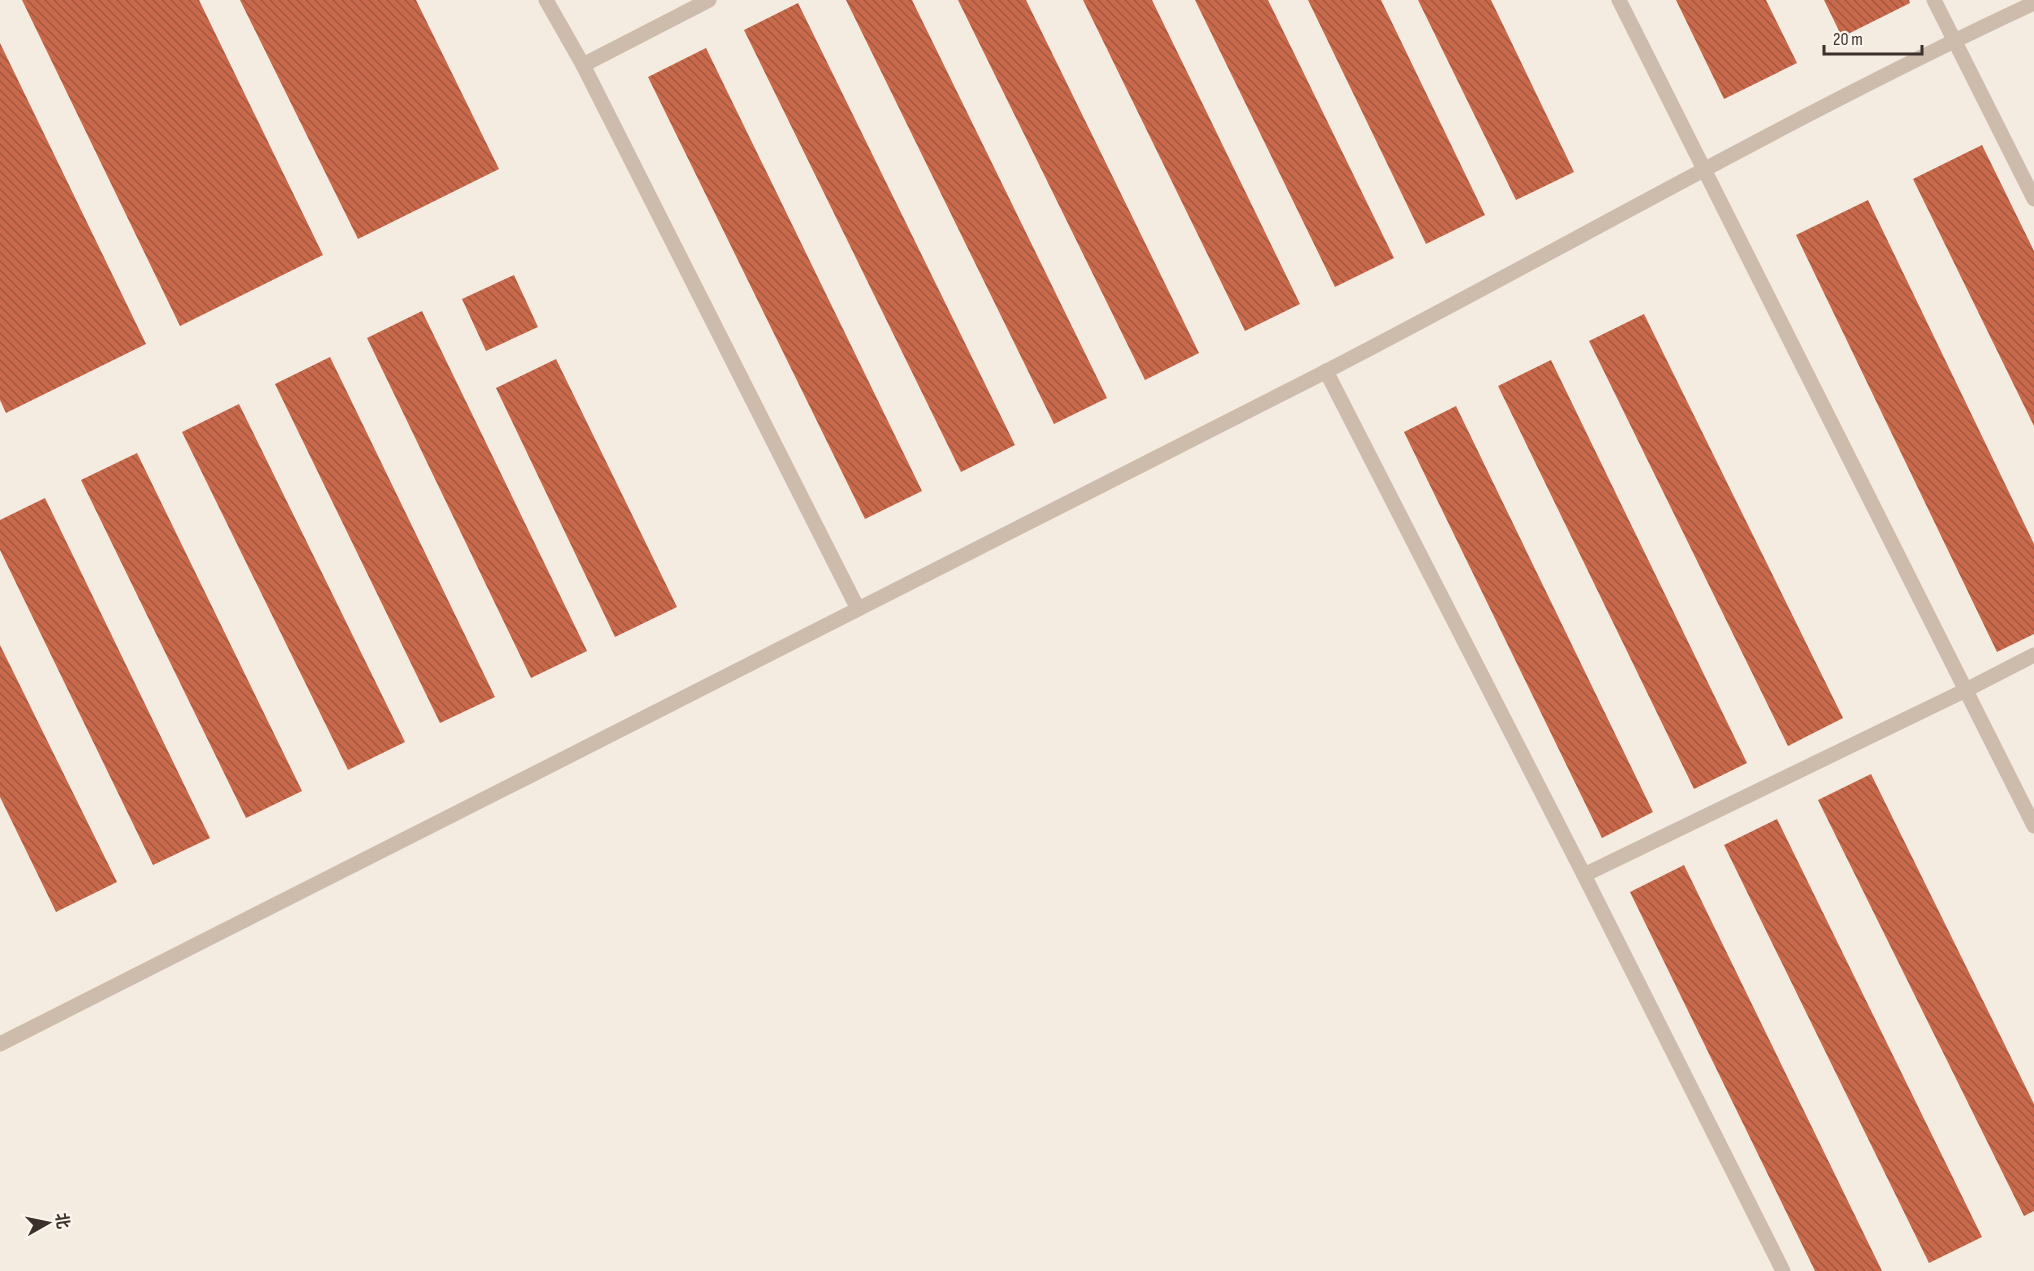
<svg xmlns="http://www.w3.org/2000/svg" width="2034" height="1271" font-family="'Sofia Sans Condensed','Noto Sans SC',sans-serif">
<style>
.building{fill:url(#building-back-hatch)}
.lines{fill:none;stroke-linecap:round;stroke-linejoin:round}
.minor{stroke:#cdbbac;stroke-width:15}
</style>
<defs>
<pattern id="building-back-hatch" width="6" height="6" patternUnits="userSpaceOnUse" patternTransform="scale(1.5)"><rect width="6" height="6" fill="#c8694b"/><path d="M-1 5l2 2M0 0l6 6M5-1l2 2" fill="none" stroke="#a4573f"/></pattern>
</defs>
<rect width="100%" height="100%" fill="#f4ebe1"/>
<g class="building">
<path d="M22,0H199L323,255L180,326Z"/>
<path d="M240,0H416L499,169L358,239Z"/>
<path d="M846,0H912L1107,398L1054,424Z"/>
<path d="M958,0H1026L1199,353L1145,380Z"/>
<path d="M1083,0H1152L1300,304L1245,331Z"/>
<path d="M1195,0H1268L1394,258L1335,287Z"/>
<path d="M1308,0H1381L1485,215L1426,244Z"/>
<path d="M1418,0H1491L1574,172L1516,200Z"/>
<path d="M1676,0H1766L1797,63L1724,99Z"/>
<path d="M1824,0H1909L1910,3L1842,37Z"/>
<path d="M798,3L1015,445L961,472L744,30Z"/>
<path d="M0,43L146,344L6,413L0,400Z"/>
<path d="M706,48L922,491L865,519L648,77Z"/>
<path d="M1982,145L2034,251V426L1913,179Z"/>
<path d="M1868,200L2034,544V634L1997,652L1796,235Z"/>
<path d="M514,275L538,327L486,351L462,299Z"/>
<path d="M422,311L587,651L531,678L367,338Z"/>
<path d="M1644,314L1843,718L1788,746L1589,341Z"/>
<path d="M330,357L495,697L440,723L275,384Z"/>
<path d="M556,359L677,607L615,637L496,388Z"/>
<path d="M1551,360L1747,763L1694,789L1498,386Z"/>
<path d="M239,404L405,742L348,770L182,432Z"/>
<path d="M1456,406L1653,812L1602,838L1404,432Z"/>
<path d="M137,453L302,791L246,818L81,480Z"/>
<path d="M45,498L210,838L153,865L0,550V520Z"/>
<path d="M0,645L117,882L56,912L0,797Z"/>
<path d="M1871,774L2034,1104V1211L2024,1216L1818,800Z"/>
<path d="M1777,819L1982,1237L1929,1263L1724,845Z"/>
<path d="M1684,865L1882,1271H1815L1630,892Z"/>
</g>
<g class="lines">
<g class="minor">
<path d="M546,0L583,65L858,609"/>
<path d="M1619,0L2034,826"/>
<path d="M1934,0L2034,199"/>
<path d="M583,65L709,0"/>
<path d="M1326,371L1584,875L1783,1271"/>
<path d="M1584,875L1966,690L2034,655"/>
<path d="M0,1044C440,820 882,600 1321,374C1559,251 1791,116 2034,3"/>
</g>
</g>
<g transform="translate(48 1223) rotate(81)" stroke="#fbf5ee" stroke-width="4.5" paint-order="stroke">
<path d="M0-4.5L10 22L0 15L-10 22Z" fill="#3b302b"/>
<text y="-9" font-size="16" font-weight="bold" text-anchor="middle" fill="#3b302b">北</text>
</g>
<path d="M1824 45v9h98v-9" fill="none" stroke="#3b302b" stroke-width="3"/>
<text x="1833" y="45" font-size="18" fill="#3b302b" stroke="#fbf5ee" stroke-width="4.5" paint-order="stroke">20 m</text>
</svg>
